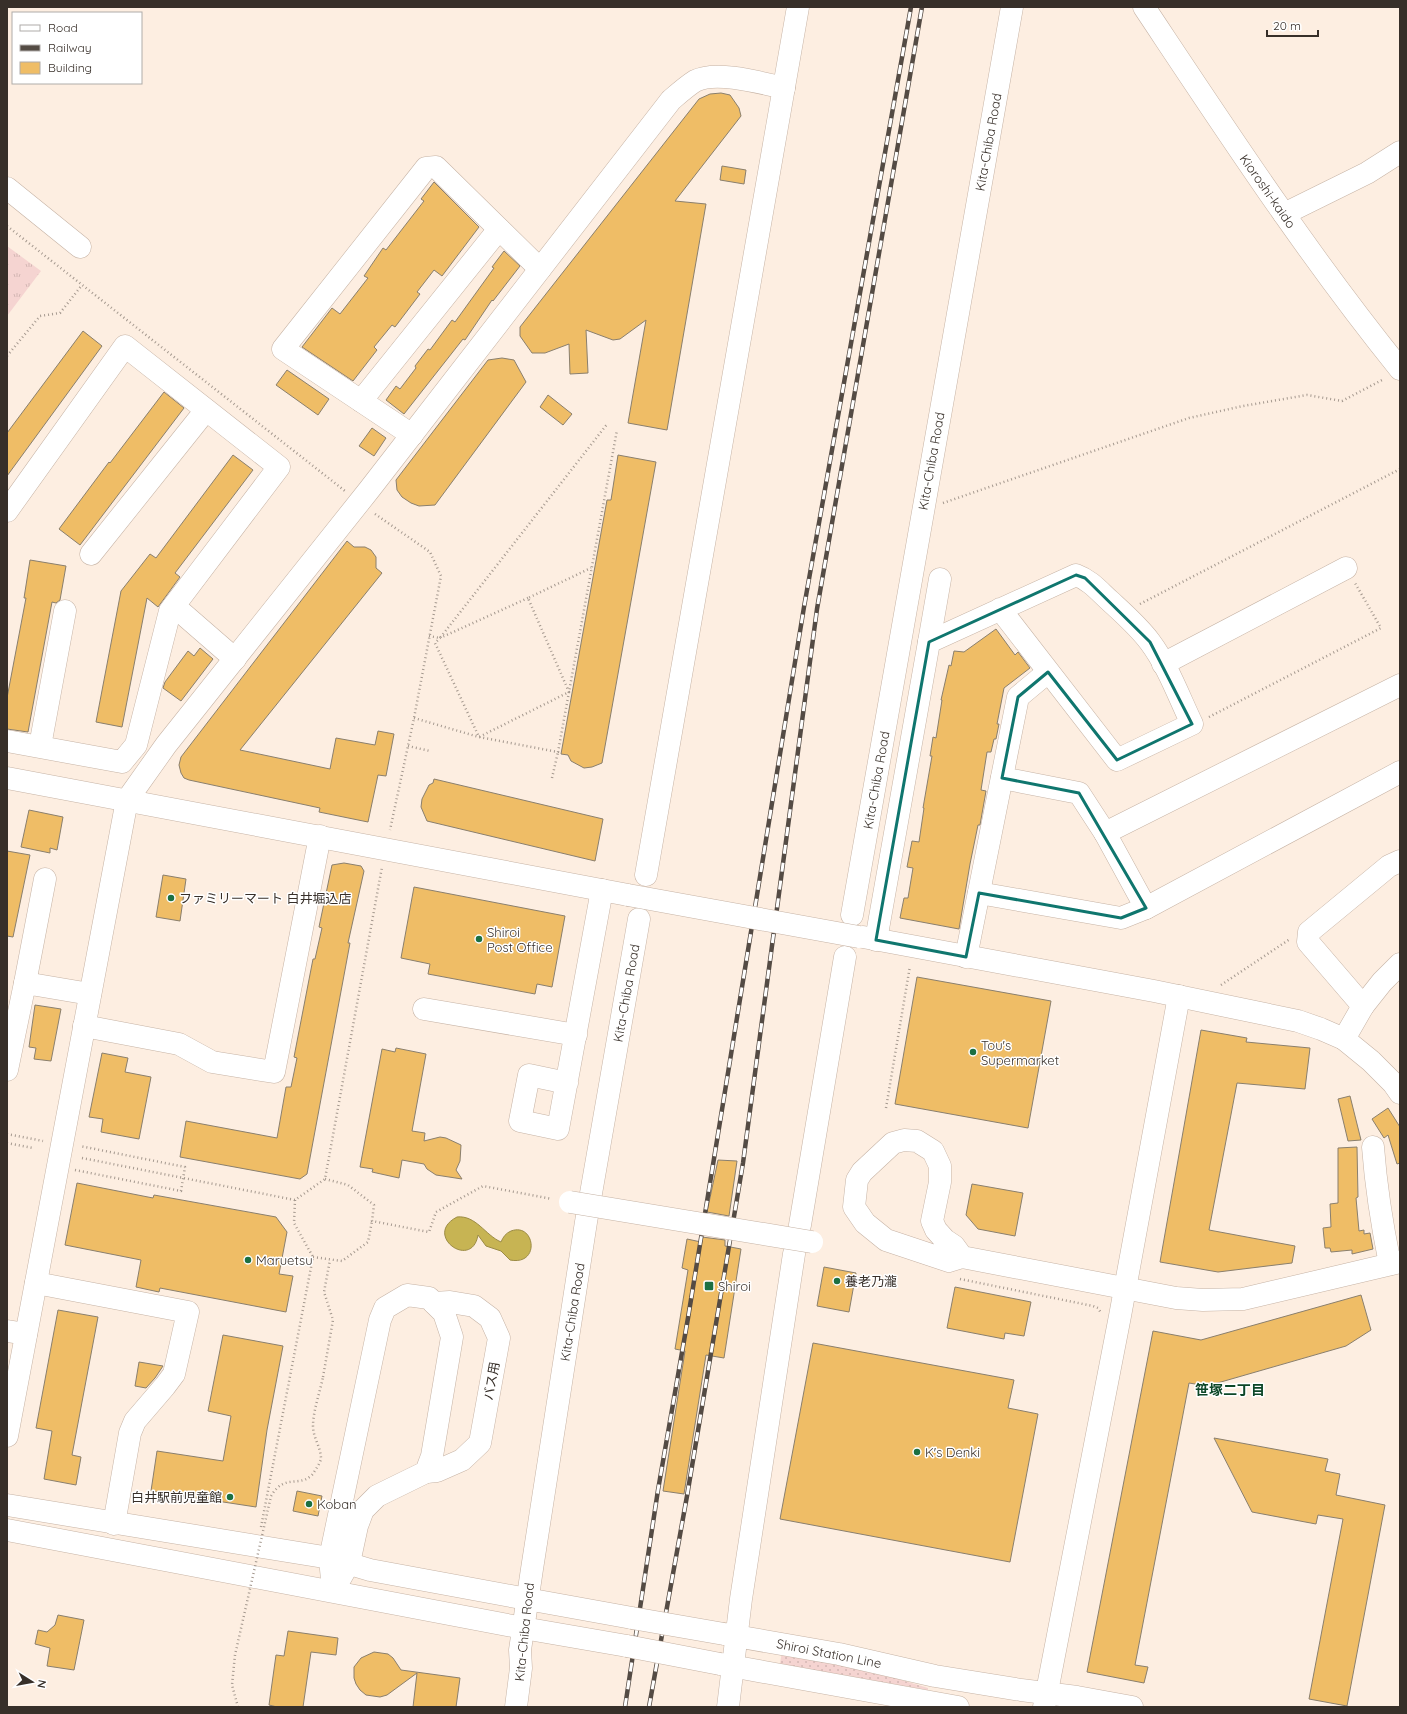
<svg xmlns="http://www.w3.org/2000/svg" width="1407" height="1714" font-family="Quicksand,'Noto Sans JP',sans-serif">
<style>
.grass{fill:url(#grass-dots)}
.park{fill:url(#park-tufts)}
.water{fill:#c7b453;stroke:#9c8c46}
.building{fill:#efbd66;stroke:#8a7f6d}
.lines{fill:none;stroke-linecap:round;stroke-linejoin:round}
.minor-casing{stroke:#c6b3a5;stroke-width:23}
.major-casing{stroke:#c6b3a5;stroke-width:23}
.highway-casing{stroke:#c6b3a5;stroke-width:23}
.path{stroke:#a5998f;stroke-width:2.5;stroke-dasharray:1 3;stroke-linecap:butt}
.minor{stroke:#fff;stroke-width:22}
.major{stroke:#fff;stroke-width:22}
.highway{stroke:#fff;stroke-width:22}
.rail-casing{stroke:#544b44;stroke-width:4.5}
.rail{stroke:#fff;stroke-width:3;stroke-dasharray:9;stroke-linecap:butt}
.minor-bridge-casing{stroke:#c6b3a5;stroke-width:23;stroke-linecap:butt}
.major-bridge-casing{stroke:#c6b3a5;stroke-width:23;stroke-linecap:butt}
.path-bridge{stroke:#a5998f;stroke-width:2.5;stroke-dasharray:1 3;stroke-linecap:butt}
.minor-bridge{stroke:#fff;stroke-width:22}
.major-bridge{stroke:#fff;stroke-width:22}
.marked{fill:none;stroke:#0f766e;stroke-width:3;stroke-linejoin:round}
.poi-dot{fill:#1c7042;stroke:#fff;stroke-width:1.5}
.labels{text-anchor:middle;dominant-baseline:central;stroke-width:3;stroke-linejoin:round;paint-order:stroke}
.street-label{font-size:13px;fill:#372f29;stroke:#fff}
.poi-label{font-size:13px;fill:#372f29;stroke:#fff;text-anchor:start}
.neighbourhood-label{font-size:14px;font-weight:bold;fill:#0d4728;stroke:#fff}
</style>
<defs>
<pattern id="grass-dots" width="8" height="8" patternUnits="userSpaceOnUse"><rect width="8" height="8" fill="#f5d4d1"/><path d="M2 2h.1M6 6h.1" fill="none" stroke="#d3b6b3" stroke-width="1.8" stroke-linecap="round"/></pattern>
<pattern id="park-tufts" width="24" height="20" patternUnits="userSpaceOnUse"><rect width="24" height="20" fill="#f5d4d1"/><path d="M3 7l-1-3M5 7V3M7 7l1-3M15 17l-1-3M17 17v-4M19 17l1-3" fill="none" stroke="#d3b6b3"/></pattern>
</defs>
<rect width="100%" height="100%" fill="#fdeee1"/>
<path class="grass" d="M782,1651L839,1661L928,1688V1690L780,1664Z"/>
<path class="park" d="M7,246L41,271L7,316Z"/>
<path class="water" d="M457,1217C476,1215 485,1235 501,1242C503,1237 506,1233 511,1231C535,1222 541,1266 510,1260L501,1251L486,1246L478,1235C472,1271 422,1235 457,1217Z"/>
<g class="building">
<path d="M721,93L730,95L739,108L741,116L675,201L706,204L667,430L628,423L646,320L620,339L613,340L586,330L588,373L570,374L569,344L545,353H532L520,336V327L699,99L710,94Z"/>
<path d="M722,166L746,170L744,184L720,180Z"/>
<path d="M434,182L479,227L442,276L434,270L417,292L420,294L395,327L392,325L374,347L377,350L353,381L302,347L332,308L340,314L368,278L364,276L383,248L386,250L424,201L421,199Z"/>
<path d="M504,251L520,266L493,301L492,300L465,340L463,339L404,414L386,400L396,386L400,389L416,368L415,366L428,349L430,350L452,320L455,322L494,268L492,267Z"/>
<path d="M83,331L102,346L7,476V433Z"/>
<path d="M502,358L514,360L526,382L435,505L419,506L411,503L402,497L397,490L396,480L488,360Z"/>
<path d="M287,370L329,399L318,415L276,385Z"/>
<path d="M164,392L184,408L80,545L59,529L109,462L110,463Z"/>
<path d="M548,395L572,414L563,425L540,407Z"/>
<path d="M372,428L386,438L374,456L359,446Z"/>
<path d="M233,455L253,470L175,573L180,577L158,607L147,598L122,727L96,722L121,591L150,554L156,558Z"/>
<path d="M618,455L656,462L602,763L592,767L584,768L571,761L568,755L561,754L607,500H611Z"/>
<path d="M347,541L354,547H365L371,550L376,557V568L382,573L240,750L330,769L336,738L375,745L378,731L394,734L386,776L378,775L368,822L319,812L320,808L189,780L184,778L181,773L179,765L181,757Z"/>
<path d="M30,560L66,566L60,600L56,603L52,602L28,732L7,729V698L26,598H24Z"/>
<path d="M996,629L1015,655L1018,652L1030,668L1004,688L997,724H999L996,739H994L991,752H987L981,790L986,791L980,825H978L970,864L959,929L900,918L904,898H908L913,868L907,867L912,841L919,842L924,808H923L932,756H930L933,737L936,738L942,700H941L949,665L951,666L954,651L964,652Z"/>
<path d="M200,648L213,659L181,701L163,688L165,682L188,651L194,656Z"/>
<path d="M434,779L603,819L595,861L427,821L421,807L422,799L429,785L433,783Z"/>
<path d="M29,810L63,817L57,850L50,848V853L21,847Z"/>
<path d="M7,851L30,855L13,937L7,936Z"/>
<path d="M344,863L361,866L364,871L348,943H350L307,1174L300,1179L180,1157L186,1121L277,1138L286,1087H291L297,1058L294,1057L313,959H315L322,928L319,927L332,865Z"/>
<path d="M163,875L186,879L180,921L156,917Z"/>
<path d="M414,887L565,916L552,987L537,984L535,994L428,974L430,964L401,958Z"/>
<path d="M917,977L1051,1001L1028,1128L895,1104Z"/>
<path d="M35,1005L61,1009L51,1061L34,1059L36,1048L29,1047Z"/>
<path d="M1201,1030L1247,1038L1246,1042L1310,1048L1305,1089L1237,1083L1209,1230L1295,1246L1292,1263L1218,1272L1160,1262Z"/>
<path d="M396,1048L426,1054L412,1131L425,1133L424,1141L440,1137L446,1138L461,1145L460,1161L456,1170L462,1179L436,1175L427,1169L424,1164L402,1160L399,1178L372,1172L373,1169L360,1167L382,1049L395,1052Z"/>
<path d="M102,1053L128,1058L125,1072L151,1077L139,1139L101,1132L103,1119L89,1117Z"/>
<path d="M1350,1096L1361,1140L1348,1141L1338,1099Z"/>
<path d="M1388,1108L1400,1127V1163L1397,1164L1388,1135L1384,1138L1372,1119Z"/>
<path d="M1357,1147L1358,1197L1356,1198L1359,1231L1364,1230V1234L1370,1233L1373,1249L1352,1254V1250L1331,1252L1330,1248H1325L1323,1228L1331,1227L1330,1204L1338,1203V1148Z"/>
<path d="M718,1160L737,1161L729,1216L707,1212Z"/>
<path d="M77,1183L153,1198L154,1195L276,1217L287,1232L279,1274L293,1276L286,1312L160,1288L159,1292L136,1287L141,1260L65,1245Z"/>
<path d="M972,1184L1023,1193L1015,1236L978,1229L966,1215Z"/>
<path d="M702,1237L725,1240V1246L741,1249L724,1358L706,1355L684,1494L663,1491L685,1351L675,1349L688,1270L682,1268L687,1239L701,1242Z"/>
<path d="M824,1267L856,1273L849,1312L817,1306Z"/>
<path d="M955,1287L1031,1302L1024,1336L1005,1333L1004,1339L947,1328Z"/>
<path d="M1361,1295L1371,1330L1346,1346L1207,1386L1189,1383L1135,1665L1148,1667L1144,1683L1087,1672L1153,1331L1201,1340Z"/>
<path d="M58,1310L98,1317L72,1455L81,1457L76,1485L44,1479L52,1431L36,1428Z"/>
<path d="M223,1335L283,1346L267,1430L256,1507L151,1491L157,1451L223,1461L231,1416L208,1411Z"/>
<path d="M813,1343L1014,1380L1008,1408L1038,1414L1010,1562L780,1519Z"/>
<path d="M139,1362L163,1366L155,1378L146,1388L135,1386Z"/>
<path d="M1214,1438L1328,1459L1325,1471L1340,1474L1336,1495L1385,1505L1347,1706L1309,1699L1343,1519L1318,1515L1316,1524L1252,1512Z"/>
<path d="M297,1491L322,1496L318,1516L293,1511Z"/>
<path d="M58,1615L84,1620L74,1670L47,1666L50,1648L35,1644L38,1630L47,1632L55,1625Z"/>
<path d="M288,1631L338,1638L336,1655L311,1652L303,1707H277L269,1705L276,1655L284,1656Z"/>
<path d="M374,1652L388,1654L393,1658L401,1670L460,1678L456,1707H413L417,1673L387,1695L380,1697L366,1695L360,1690L356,1684L354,1678V1667L361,1658Z"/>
</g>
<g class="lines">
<defs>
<g id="minor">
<path d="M7,188L80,247"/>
<path d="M1284,214L1367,173L1400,152"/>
<path d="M361,401L499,229"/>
<path d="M412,435L283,349L426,168L436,167L540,269"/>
<path d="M7,511L125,346L279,467L170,611L136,745L122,762L7,741"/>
<path d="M91,554L206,410"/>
<path d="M174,606L235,659"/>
<path d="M929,642L940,579"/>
<path d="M1163,664L1346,568"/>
<path d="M40,746L65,611"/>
<path d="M7,778L628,895"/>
<path d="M1105,833L1400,685"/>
<path d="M979,893L1121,918L1146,908L1105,833L1079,793L1002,778"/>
<path d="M1146,908L1400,772"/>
<path d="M863,937L1154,991L1298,1021L1321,1029L1344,1039L1371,1061L1393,1083L1400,1093"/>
<path d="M876,940L929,642L1076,575C1090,580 1099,591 1110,601C1123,613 1139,627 1150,642C1168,666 1179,697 1192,724L1117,760L1000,609"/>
<path d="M966,957L1018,697L1048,672"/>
<path d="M25,983L45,879"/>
<path d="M1363,1006L1308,942L1309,932L1389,866L1400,861"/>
<path d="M424,1009L576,1035"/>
<path d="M84,1026L179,1044L212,1062L274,1072L320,836"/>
<path d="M1344,1039L1363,1006L1382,982L1400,964"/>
<path d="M7,1070L25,983L90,994"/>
<path d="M567,1083L529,1075L520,1121L558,1129L602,890"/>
<path d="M1373,1147C1376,1187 1382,1225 1390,1264"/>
<path d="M962,1257L954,1246L945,1240L936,1230L932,1221L940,1182V1166L933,1151L917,1141L904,1140L893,1143L862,1172L857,1180L854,1207L865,1223L886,1240L949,1261L962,1257L1176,1298L1203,1300L1243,1299L1400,1262"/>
<path d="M36,1283L188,1312L174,1374L165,1386L135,1421L130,1433L114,1524"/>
<path d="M407,1295L429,1298L444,1313L452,1337L432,1456L426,1472L377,1496L363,1510L357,1526L349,1563L333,1591L330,1558L380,1320L385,1308Z"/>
<path d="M7,1331L26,1334"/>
<path d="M7,1436L127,800L166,745L369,490L671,100C678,94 687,86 695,81C716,70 762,83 784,88"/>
<path d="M426,1472L437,1471L462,1460L480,1443L499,1338L490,1318L474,1306L450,1302L434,1303"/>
<path d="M7,1505L330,1558L370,1570L527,1599"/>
<path d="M7,1530L523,1628"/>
<path d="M1044,1707L1120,1316L1179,996"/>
</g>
<g id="major">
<path d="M1144,7C1226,130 1307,254 1400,369"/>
<path d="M527,1599L632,1618"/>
<path d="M523,1628L627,1646"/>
<path d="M724,1634L839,1654L935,1676L1021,1690L1077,1697L1132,1707"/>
<path d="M720,1664L958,1707"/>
</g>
<g id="highway">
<path d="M646,875L798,7"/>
<path d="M852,915L1012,7"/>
<path d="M800,1225L845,957"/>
<path d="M516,1707L521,1668L520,1650L532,1569L586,1222L639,919"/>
<path d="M728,1707L741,1599L794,1254"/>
</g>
</defs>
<use href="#minor" class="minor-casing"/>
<use href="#major" class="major-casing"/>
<use href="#highway" class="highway-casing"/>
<g class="path">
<path d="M7,226L345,491"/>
<path d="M7,356L40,316L60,313L82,285"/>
<path d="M943,503L1189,418L1243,406L1307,395L1342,401L1384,379"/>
<path d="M375,514L430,552L441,576L414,718L390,830"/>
<path d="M528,598L440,638L435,643L479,737L569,692L528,598L591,568"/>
<path d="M1140,604L1400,469"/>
<path d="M429,636L440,638L608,423"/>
<path d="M1209,717L1381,628L1355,583"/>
<path d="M414,718L479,737L558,752L617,430"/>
<path d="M408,746L430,751"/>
<path d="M552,778L558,752"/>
<path d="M1221,985L1290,939"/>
<path d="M886,1108L910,966"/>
<path d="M7,1134L43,1141"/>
<path d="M7,1143L33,1148"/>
<path d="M82,1158L295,1200L325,1179L382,867"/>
<path d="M75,1170L181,1191L185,1167L80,1146"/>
<path d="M325,1179L348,1185L374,1205L372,1221L429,1232L436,1212L483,1186L552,1199"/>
<path d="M313,1257L342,1261L368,1242L372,1221"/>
<path d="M960,1279L1093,1306L1098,1308L1101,1313"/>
<path d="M323,1377L333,1320L324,1292L330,1260"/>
<path d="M261,1527L313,1257L294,1223L295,1200"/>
</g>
<use href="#minor" class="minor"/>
<use href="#major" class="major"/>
<use href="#highway" class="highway"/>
<defs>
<g id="rail">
<path d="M625,1707L658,1490L688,1318L804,607L911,7"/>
<path d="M649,1707L687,1496L743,1163L817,609L922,7"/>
</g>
</defs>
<use href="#rail" class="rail-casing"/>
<use href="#rail" class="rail"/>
<defs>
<g id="minor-bridge">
<path d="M628,895L859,937"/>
<path d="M570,1202L812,1242"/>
</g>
<g id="major-bridge">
<path d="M632,1618L724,1634"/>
<path d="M627,1646L720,1664"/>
</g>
</defs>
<use href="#minor-bridge" class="minor-bridge-casing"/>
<use href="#major-bridge" class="major-bridge-casing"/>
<path class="path-bridge" d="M238,1707L232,1685L235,1655L271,1496C285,1473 298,1488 312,1475C315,1471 320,1463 321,1459C321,1447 313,1438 313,1426C313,1411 320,1392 323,1377"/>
<use href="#minor-bridge" class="minor-bridge"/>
<use href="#major-bridge" class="major-bridge"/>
</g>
<path class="marked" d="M1076,575L1085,578L1150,642L1192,724L1117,760L1048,672L1018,697L1002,778L1079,793L1146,908L1121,918L979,893L966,957L876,940L929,642Z"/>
<g class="poi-dot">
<circle cx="171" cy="898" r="4"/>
<circle cx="479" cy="939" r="4"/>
<circle cx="973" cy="1052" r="4"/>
<circle cx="248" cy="1260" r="4"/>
<circle cx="837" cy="1281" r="4"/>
<rect x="704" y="1281" width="10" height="10" rx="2"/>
<circle cx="917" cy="1452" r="4"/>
<circle cx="230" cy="1497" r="4"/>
<circle cx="309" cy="1504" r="4"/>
</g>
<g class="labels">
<g class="street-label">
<text transform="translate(988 142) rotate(-80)">Kita-Chiba Road</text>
<text transform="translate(1268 191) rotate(55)">Kioroshi-kaido</text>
<text transform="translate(931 461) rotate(-80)">Kita-Chiba Road</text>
<text transform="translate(876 780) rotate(-80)">Kita-Chiba Road</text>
<text transform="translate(626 993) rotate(-80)">Kita-Chiba Road</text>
<text transform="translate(572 1312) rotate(-81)">Kita-Chiba Road</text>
<text transform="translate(491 1381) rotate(-80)">バス用</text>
<text transform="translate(524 1632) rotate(-84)">Kita-Chiba Road</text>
<text transform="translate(829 1653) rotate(11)">Shiroi Station Line</text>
</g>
<g class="poi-label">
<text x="179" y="898">ファミリーマート 白井堀込店</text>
<text x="487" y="932">Shiroi<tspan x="487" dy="15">Post Office</tspan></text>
<text x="981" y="1045">Tou's<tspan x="981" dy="15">Supermarket</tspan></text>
<text x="256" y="1260">Maruetsu</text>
<text x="845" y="1281">養老乃瀧</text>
<text x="718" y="1286">Shiroi</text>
<text x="925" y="1452">K's Denki</text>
<text x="222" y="1497" text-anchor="end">白井駅前児童館</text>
<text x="317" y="1504">Koban</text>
</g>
<g class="neighbourhood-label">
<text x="1230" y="1390">笹塚二丁目</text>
</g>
</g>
<rect width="1407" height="1714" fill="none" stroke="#372f29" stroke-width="16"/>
<rect x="12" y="12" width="130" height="72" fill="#ffffff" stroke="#afaca9"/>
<rect x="20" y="25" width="20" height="6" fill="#ffffff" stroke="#afaca9"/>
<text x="48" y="32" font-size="12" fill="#372f29">Road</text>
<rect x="20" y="45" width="20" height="6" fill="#544b44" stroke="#afaca9"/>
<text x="48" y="52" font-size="12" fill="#372f29">Railway</text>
<rect x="20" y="62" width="20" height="12" fill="#efbd66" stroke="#afaca9"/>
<text x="48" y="72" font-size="12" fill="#372f29">Building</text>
<g transform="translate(32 1682) rotate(101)" stroke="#ffffff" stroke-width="3" paint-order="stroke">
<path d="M0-3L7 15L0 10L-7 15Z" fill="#372f29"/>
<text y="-6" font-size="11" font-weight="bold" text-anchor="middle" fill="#372f29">N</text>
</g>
<path d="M1267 30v6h51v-6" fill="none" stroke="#372f29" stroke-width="2"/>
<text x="1273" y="30" font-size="12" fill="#372f29" stroke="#ffffff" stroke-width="3" paint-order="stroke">20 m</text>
</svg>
